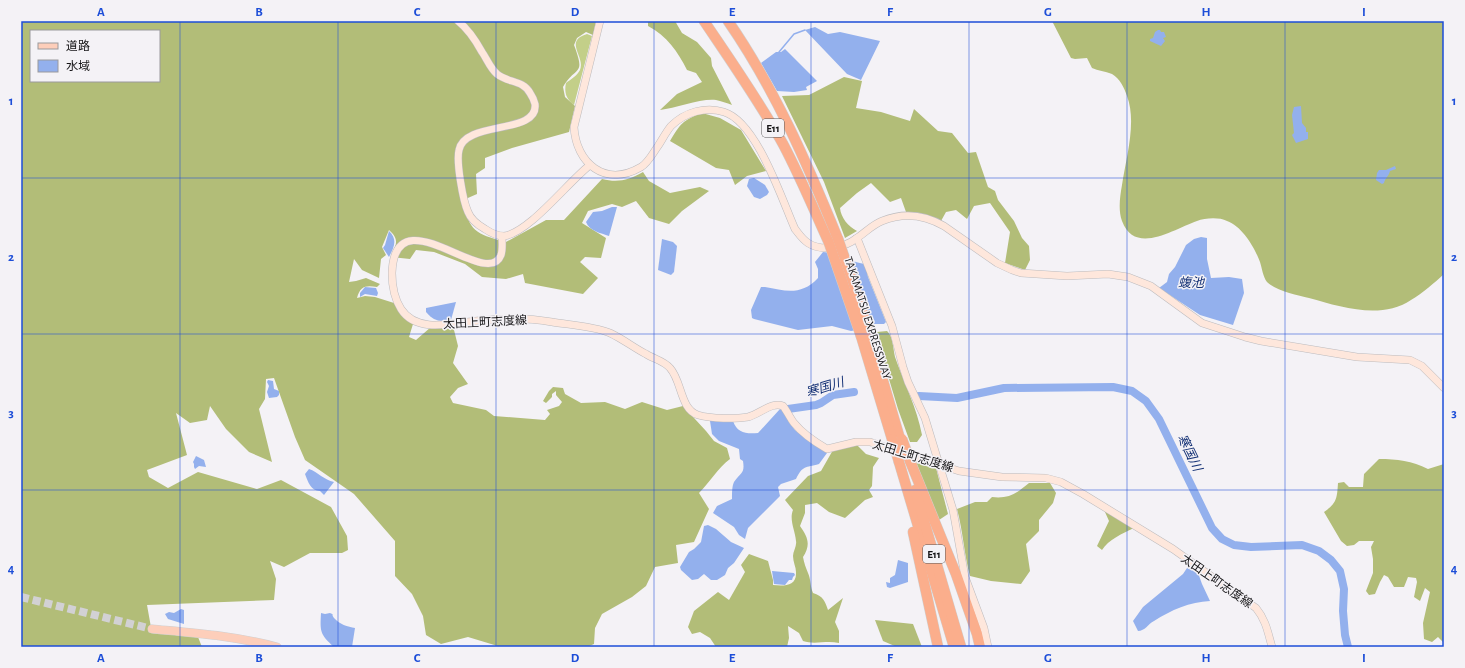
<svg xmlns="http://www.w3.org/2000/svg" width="1465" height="668" font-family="'Alegreya Sans','Noto Sans JP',sans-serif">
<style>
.green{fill:#c3cf89}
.forest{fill:#b2bd78;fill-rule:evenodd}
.water{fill:#93b0ed}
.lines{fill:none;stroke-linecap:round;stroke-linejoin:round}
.stream{stroke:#93b0ed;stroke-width:1.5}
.river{stroke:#93b0ed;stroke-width:8}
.primary-tunnel{stroke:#d2d1d4;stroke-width:8;stroke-dasharray:8 4;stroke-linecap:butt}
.secondary-casing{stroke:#bcbbbe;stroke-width:8}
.primary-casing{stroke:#d0d0d0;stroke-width:9}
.highway-casing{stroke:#d0d0d0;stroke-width:11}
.secondary{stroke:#fee7dc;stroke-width:7}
.primary{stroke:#fdceba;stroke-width:8}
.highway{stroke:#fbae8c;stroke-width:10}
.highway-bridge-casing{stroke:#d0d0d0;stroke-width:11;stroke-linecap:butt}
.highway-bridge{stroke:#fbae8c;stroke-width:10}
.grid{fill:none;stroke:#1d4ed8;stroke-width:1;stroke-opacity:0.55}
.labels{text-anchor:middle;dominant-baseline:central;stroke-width:3;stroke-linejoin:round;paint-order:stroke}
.shield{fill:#f4f2f6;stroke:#575658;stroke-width:1}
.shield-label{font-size:11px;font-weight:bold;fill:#141315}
.street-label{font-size:12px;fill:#141315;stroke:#f4f2f6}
.water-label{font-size:13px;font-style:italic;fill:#153276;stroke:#f4f2f6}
.neatline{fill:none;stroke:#1d4ed8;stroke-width:1.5}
.grid-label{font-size:13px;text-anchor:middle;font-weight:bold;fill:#1d4ed8}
</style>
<rect width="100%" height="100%" fill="#f4f2f6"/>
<path class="green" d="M587,34L592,36L574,105C566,99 564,92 566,83C571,79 577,76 580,70C586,57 563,41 587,34Z"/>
<g class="forest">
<path d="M21,21H596L593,35L586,32L577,38L574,45C586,77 576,65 563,87L565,97L575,106L569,132L512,148L485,158V168L476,174L477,194L461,201C472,232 473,233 506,242L546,220H564L602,179C618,183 629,180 643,172L649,181L670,193L700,187L709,191L682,211L669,224L649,218L636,201L622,207L612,204L588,211L582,223L606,238L601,258L585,257L580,262L598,278L583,294L525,283L523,274L506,279L482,277L465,264L434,252L416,250L410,259L391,257C396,244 400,240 389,230L382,247L386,255L381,259L379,278L362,270L354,259L349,282L356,281L366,278L380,284L377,287C366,285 360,286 357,298L365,296L375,297L394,303L405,317L413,324L409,337L416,340L431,327L453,326L458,346L453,363L468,384L458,388L450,397L453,403L486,410L494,416L545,420L550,414L547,410L559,406L562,402L556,395V391L552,394V397L546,403L543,401L549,391L553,387L563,388L565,394L581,403L605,402L625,409L642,402L667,410L683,406L706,431L714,441L727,448L730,459C718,468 710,482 699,493L709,509L694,542L676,545L678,563L655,567L646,586L632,597L602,614L595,628L594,644L587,647H501L468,637L441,644L426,635L423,616L412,594L395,576V541L354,494L305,460L295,437L274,378L266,379L265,399L259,409L272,462L249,452L226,429L210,406L207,420L190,423L176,413L187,455L147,470L149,477L168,488L198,472L257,489L281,480L331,507L347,536L348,550L342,553H310L284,567L270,561L276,579L274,600L147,605L152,633L198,637L202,647H21ZM31,31H159V81H31Z"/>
<path d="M648,21H675L682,33L697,42L711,58L712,66L732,105C727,103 721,101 716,100C702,98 676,108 660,110L677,94L702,82L696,73L687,70C678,52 667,36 648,26Z"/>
<path d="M1052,21H1444V274C1434,283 1423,293 1411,300C1381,320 1341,307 1309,298C1297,295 1276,291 1267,282C1263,277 1262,268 1260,262C1255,248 1242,226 1227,221C1219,217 1205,218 1197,221C1174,229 1135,256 1122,221C1118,210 1120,196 1122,185C1126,158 1137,122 1127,96C1124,87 1120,79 1112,74C1105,71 1098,71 1092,68L1087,58L1075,59L1071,58Z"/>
<path d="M844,77L862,81L856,108L881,112L910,121L914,109L938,131L952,133L968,153L976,152L988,187L995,191L998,200L1014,221L1022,238L1029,246L1030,260L1025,270L1005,263L1010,232L990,203L974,206L967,219L956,210L946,212L941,221L920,213L906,212L901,198L890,202L871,183L857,193L840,208C841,218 848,226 857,231L845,238L824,182L782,96L809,95Z"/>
<path d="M702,113L720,118L741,130L766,171L747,176L735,185L729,170L716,168L670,141C680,124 683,120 702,113Z"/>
<path d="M887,331C893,336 893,349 895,357C904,383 917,408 922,435L917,442H910L898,409L877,339V332Z"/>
<path d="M857,445L866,454L879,458L873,467L872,486L869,490L873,497L865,500L845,518L829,512L817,503L805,505V513L800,526C808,537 811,545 803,557C804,563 806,568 808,573C811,580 810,586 813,593C823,596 825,601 828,610L843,598L835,622L839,631V643C826,640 815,645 803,641L799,633L788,626L789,638L787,647H716L710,638L700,632L692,634L688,627L694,611L718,592L729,600L745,572L741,565L749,554L768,561L773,580V585C783,586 797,587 796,572C796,567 793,562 793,556C793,551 797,546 796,541C795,530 789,520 793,510L785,500L808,476L821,471L833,450Z"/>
<path d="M1379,459C1397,459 1412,461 1428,469L1444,464V643L1438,637L1432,642L1424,639L1423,623L1430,592L1425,588L1420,601L1414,597L1417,582L1416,578L1408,577L1404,587H1394L1388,577L1384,575L1380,582L1375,594L1369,595L1366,591L1373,573V559L1371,547L1374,541H1359L1354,545L1347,546L1341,541L1324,512C1337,503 1337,498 1338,483L1344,482L1349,487H1363L1364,474Z"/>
<path d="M915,460L936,468L948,514L939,520Z"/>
<path d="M1029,483H1050L1056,493L1053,503L1039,520V531L1026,544L1030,571L1021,584L991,581L970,576C964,554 963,531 957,509L975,502H987L992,497C1009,499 1017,493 1029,483Z"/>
<path d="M1106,511L1134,528C1123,533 1108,540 1102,550L1097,546L1109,521L1105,512Z"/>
<path d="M875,620L913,624L922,647H897L883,641Z"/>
</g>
<g class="water">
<path d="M815,27L828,34L840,32L880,41L861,80L847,74L805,30Z"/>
<path d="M1158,30H1160L1161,32H1164L1166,37L1163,38L1165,41L1161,46L1150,41V39L1153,38L1155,32Z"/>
<path d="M785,49L817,81L806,87L807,90L794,92L777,91L761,63L776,52H781Z"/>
<path d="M1301,106L1302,123L1306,128V132H1308V139L1296,143L1292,135L1294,133L1292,115L1294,107Z"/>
<path d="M1395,166L1396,169L1390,171C1389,176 1385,178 1384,183L1382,184L1376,180L1377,173L1379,170H1386Z"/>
<path d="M754,178L765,185L769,192L767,195L760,199L754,197L747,186L749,179Z"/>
<path d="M612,207H617L609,236C601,233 589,231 586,222L593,212L602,211Z"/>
<path d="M389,231C398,240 394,247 389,257L383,248L385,245Z"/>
<path d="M1201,237L1207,238V259L1211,278L1229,277L1242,279L1244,293L1233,325L1200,315L1159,288L1167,282L1169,274L1175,267L1186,245L1194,239Z"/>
<path d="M662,239L673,242L677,246L674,272L671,275L658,270Z"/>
<path d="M823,252C838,253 850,262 865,264L868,277L886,322L884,324H871L857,330L851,331L832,326L798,330L754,319L752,318L751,310L761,287H765C786,291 801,296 818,278V269L815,262Z"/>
<path d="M365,287L376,288L378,293L377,296L365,294L360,297V293Z"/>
<path d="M456,302L451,320C439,322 434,321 426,312V308Z"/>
<path d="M268,380L273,381L274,389L279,391V395L277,397L269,398L267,392L269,386L267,382Z"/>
<path d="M780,409L789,416L788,421L795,430L827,453L819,464C805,468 803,465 796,479L781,484L778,487L780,496L748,528L745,539L739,535L734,527L713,513L717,506L732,499C732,493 732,486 734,482C741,472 745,474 743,461L740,459L739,449L719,441L712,434L710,421H733C737,433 746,434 758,433Z"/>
<path d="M196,456L204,460L206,467L199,466L195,469L194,467V464L193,462Z"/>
<path d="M309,469C318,472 324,480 334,482L324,495L320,491C311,491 308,482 305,474Z"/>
<path d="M708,525L716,529L731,542L744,548L734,563L728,568L725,575L717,580H711L704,574L698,579L692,580L681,570L680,567L689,552L694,549L701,542L704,526Z"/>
<path d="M898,560L908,563V582L890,588L887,587L886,582L890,583V578L895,575Z"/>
<path d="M1189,565L1197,570L1202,584L1210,601C1190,602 1171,610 1154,621C1148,624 1145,631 1138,631L1133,621L1143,607L1183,574Z"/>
<path d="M772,571L794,573L795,575L793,577L792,580H789L785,585L774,584Z"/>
<path d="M181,609L184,610V624L168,619L165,614L169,612L174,613Z"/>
<path d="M321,613L325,614L330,613C336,616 330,612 334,618C339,624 348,627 355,628L352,647H334C320,634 320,632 321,613Z"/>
</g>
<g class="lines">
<path class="stream" d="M779,52L794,34L805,30"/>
<g class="river">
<path d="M919,396L957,398L1004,388L1113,387L1132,391L1146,401L1159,419L1212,528L1222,539L1234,545L1251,547L1302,545L1319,551L1331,560L1340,571L1344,589L1343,611L1345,635L1348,647"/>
<path d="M782,414L788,409L816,405L821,403L833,395L854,392"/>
</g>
<path class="primary-tunnel" d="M21,597L152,629"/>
<defs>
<g id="secondary">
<path d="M458,21C468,29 476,41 482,52C487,59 490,68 497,74C508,83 523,80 530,93C532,96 534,100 535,104C539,135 465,120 459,150C456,162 463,201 468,212C471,220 478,225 485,229C491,233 497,236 504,236C529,233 568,182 590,165"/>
<path d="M600,21L574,127C576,163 605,188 641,167C648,163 653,153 658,146C662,140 666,132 671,126C685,112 706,106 724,112C757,122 782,200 795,229C799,234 802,239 808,243C822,252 844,248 857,238C866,232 872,225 882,221C904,212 925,215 944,226L997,263L1012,270L1021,273L1067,276L1108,274L1128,277L1151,286L1202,323L1245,337L1261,341L1357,357L1410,360L1422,366L1444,388"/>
<path d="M502,236C502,242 503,249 501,255C487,292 395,192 392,273C392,285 394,298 401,309C418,336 459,321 486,320C508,318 530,318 552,322C571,325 593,326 610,333C623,339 634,348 646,354C654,359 664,361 670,368C682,381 680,409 698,415C711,419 736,419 748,417C760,414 772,401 783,406C787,411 790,418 794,423C802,433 815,442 827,449L856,442H870L959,471L1002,477L1046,478L1061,482L1083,494L1173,549L1256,608C1266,620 1268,633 1272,647"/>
<path d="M857,238L892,326L903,367L908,382L925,418L953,510L965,577L984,628L988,647"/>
</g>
<path id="primary" d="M152,629C194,633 236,636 277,647"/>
<g id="highway">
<path d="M704,21C731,61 759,101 783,144C800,176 814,210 829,243"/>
<path d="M728,21C775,89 807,163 838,239"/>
<path d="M869,333L900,439"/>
<path d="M861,336L892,439"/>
<path d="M910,461L956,574L977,634L980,647"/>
<path d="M899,462L954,647"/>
<path d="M915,490L961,647"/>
<path d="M913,532L938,647"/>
</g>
</defs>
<use href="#secondary" class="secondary-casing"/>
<use href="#primary" class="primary-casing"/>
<use href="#highway" class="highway-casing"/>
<use href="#secondary" class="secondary"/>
<use href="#primary" class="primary"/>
<use href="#highway" class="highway"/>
<defs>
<g id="highway-bridge">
<path d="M838,239L853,282L869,333"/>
<path d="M829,243L861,336"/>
<path d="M892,439L899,462"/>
<path d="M902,439L910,461"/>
</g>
</defs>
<use href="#highway-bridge" class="highway-bridge-casing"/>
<use href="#highway-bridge" class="highway-bridge"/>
</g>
<path class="grid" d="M180,21V647M338,21V647M496,21V647M654,21V647M811,21V647M969,21V647M1127,21V647M1285,21V647M21,178H1444M21,334H1444M21,490H1444"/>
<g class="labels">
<g class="shield">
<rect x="762" y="119" width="22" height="18" rx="3"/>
<rect x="923" y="545" width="22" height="18" rx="3"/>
</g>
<g class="shield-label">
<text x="773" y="128">E11</text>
<text x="934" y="554">E11</text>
</g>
<g class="street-label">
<text transform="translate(868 318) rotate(72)">TAKAMATSU EXPRESSWAY</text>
<text transform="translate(485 322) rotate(-3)">太田上町志度線</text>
<text transform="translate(913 456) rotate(17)">太田上町志度線</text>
<text transform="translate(1217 581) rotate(35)">太田上町志度線</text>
</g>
<g class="water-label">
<text x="1191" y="283">蝮池</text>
<text transform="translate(825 388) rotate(-17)">寒国川</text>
<text transform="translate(1189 453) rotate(64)">寒国川</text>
</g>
</g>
<rect width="1465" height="668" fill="none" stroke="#f4f2f6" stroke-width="44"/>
<rect x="30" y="30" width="130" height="52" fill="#f4f2f6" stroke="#9a999c"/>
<rect x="38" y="43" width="20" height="6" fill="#fdceba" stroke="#9a999c"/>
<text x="66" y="50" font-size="12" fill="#141315">道路</text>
<rect x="38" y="60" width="20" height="12" fill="#93b0ed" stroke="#9a999c"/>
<text x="66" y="70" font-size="12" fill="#141315">水域</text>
<rect x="22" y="22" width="1421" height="624" class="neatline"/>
<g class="grid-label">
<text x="101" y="16">A</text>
<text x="259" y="16">B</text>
<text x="417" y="16">C</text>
<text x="575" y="16">D</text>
<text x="732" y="16">E</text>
<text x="890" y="16">F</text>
<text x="1048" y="16">G</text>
<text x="1206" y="16">H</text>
<text x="1364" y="16">I</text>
<text x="11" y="105">1</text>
<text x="1454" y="105">1</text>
<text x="11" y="261">2</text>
<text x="1454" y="261">2</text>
<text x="11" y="417">3</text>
<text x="1454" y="417">3</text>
<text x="11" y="573">4</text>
<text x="1454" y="573">4</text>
<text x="101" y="662">A</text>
<text x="259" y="662">B</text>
<text x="417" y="662">C</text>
<text x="575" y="662">D</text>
<text x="732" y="662">E</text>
<text x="890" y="662">F</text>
<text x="1048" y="662">G</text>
<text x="1206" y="662">H</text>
<text x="1364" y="662">I</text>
</g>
</svg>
